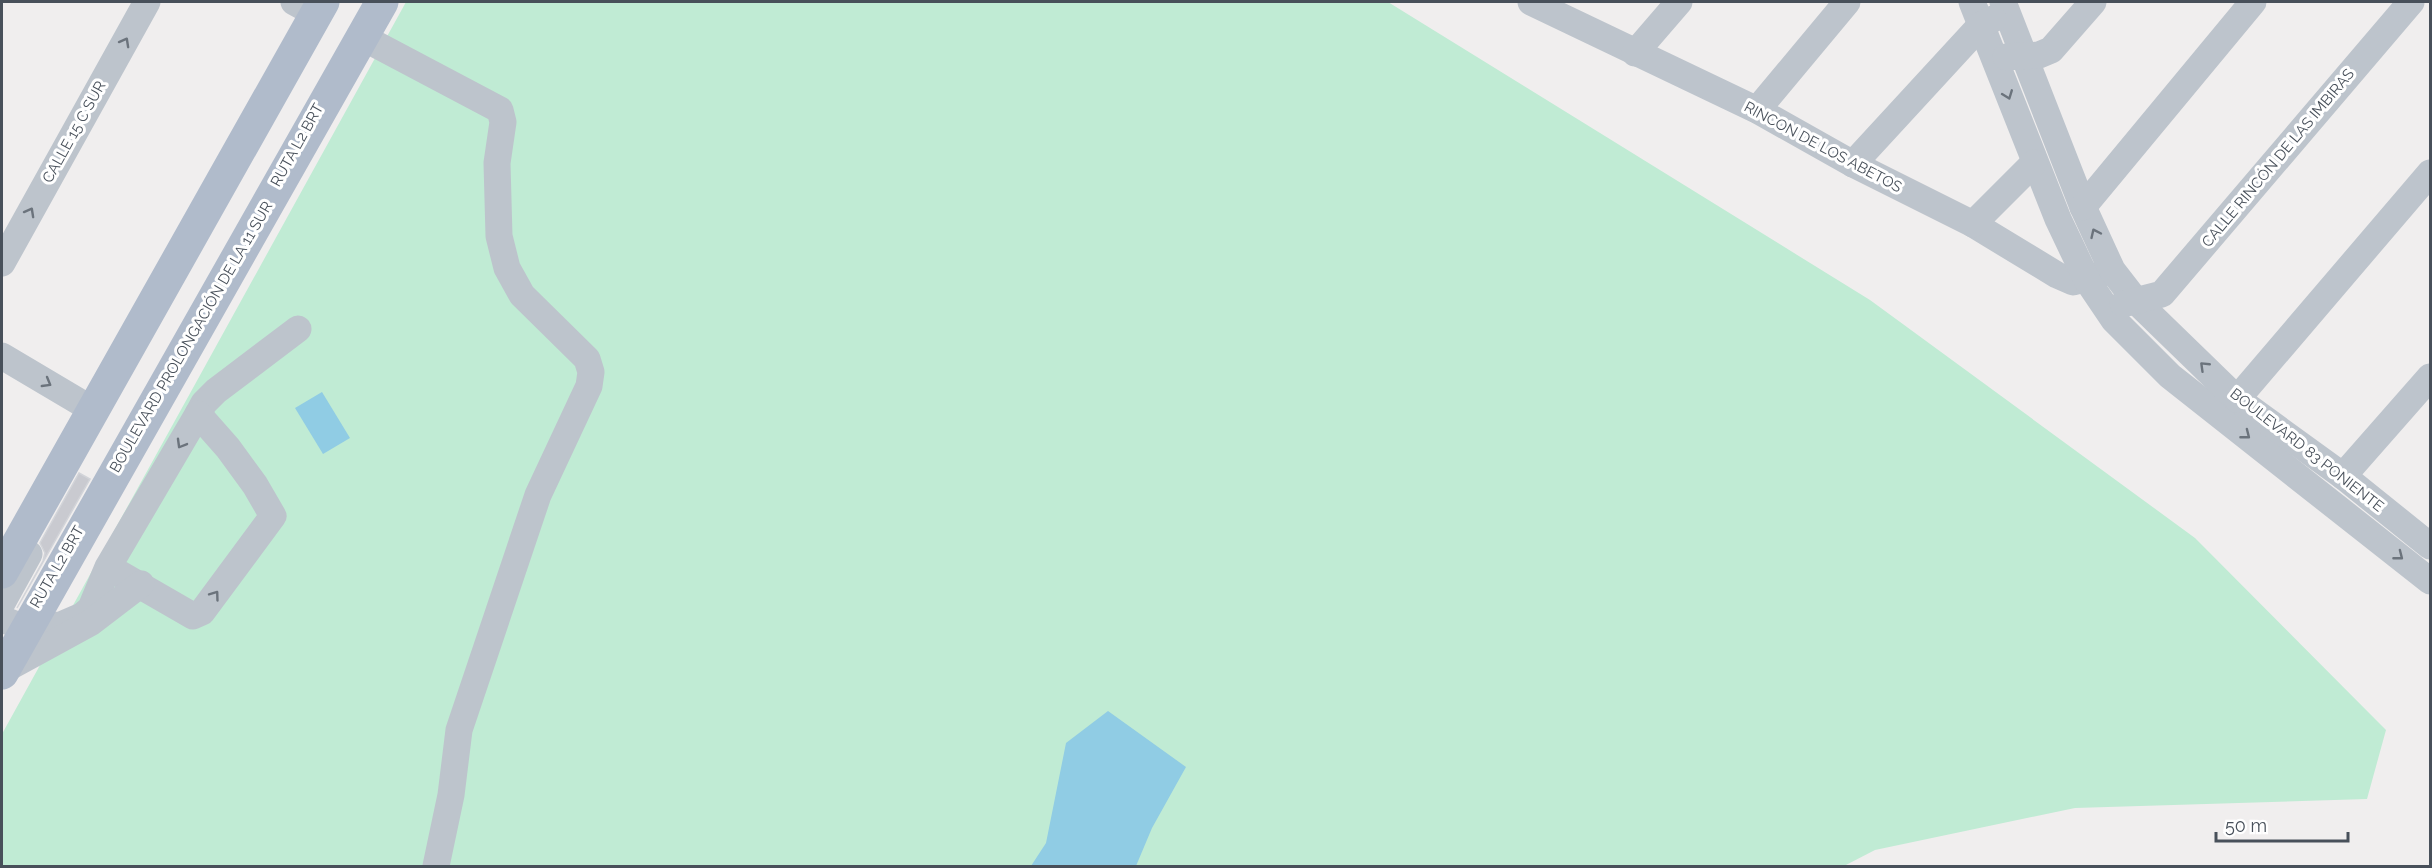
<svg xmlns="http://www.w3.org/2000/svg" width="2432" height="868" font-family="Raleway,sans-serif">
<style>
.green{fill:#c0ebd4}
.water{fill:#90cce4}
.building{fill:#c9cad0;stroke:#d2d4d9;stroke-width:1.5}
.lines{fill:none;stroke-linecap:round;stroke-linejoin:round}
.minor{stroke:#bdc4cc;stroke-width:27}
.major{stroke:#b0bbcb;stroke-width:33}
.oneway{stroke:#6b737c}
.labels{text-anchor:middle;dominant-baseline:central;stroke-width:6;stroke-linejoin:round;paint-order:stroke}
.street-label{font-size:15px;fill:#48505a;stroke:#fff}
</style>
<rect width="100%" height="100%" fill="#f0eeee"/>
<path class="green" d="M406,2H1388L1870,300L2195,538L2386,730L2367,799L2075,808L1875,850L1844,866H2V734Z"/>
<g class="water">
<path d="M322,392L350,438L323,454L295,408Z"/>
<path d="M1108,711L1186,767L1152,828L1136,866H1031L1046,843L1066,743Z"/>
</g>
<path class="building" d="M79,473L90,479L17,608L43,561L45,553L40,543Z"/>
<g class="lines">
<g class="minor">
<path d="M294,2L316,14"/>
<path d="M1531,2L1757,110L1853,164L1973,224L2057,275L2073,282L2099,275"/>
<path d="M1972,2L2058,219L2087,280L2114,320L2170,376L2430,581"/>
<path d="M2003,2L2083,207L2112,270L2136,301L2237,399L2343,476L2430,546"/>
<path d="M362,37L500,110L503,122L497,163L499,236L507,268L522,295L587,359L591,372L589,386L538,495L459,730L451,795L436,866"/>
<path d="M1635,53L1679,2"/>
<path d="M2006,57L2039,55L2051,50L2093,2"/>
<path d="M1757,110L1847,2"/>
<path d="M1853,164L1981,25L1993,19"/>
<path d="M2083,207L2253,2"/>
<path d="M1973,224L2034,163"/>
<path d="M2,263L147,2"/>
<path d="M2123,304L2162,294L2411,2"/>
<path d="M2,356L93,410"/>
<path d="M2237,399L2430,173"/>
<path d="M198,414L204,403L216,391L298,329"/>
<path d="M2343,476L2430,377"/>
<path d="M2,603L29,554"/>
<path d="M2,619L22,627L61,625L82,616L91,608L108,567L198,414L228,448L255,485L273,516L202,612L193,616L108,567"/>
<path d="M4,670L90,623L141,584"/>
</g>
<g class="major">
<path d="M2,572L323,2"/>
<path d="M2,673L382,2"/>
</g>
</g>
<defs><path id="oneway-chevron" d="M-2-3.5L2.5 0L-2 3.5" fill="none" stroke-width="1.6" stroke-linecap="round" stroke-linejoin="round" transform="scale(1.5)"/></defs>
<g class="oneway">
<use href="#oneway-chevron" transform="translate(125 42) rotate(-61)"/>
<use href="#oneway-chevron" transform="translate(2008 95) rotate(69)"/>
<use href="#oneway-chevron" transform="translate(30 212) rotate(-61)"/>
<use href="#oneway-chevron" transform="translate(2095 233) rotate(-115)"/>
<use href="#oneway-chevron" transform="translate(2204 366) rotate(-136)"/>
<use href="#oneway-chevron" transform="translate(47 383) rotate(30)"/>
<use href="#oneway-chevron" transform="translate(2246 435) rotate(38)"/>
<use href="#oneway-chevron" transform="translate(181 444) rotate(120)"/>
<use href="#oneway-chevron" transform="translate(2399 556) rotate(38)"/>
<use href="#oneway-chevron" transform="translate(215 595) rotate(-54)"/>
</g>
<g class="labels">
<g class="street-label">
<text transform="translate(74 132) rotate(-61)">CALLE 15 C SUR</text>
<text transform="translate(297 145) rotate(-61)">RUTA L2 BRT</text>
<text transform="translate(1823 147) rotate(28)">RINCON DE LOS ABETOS</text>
<text transform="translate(2278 158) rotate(-50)">CALLE RINCÓN DE LAS IMBIRAS</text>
<text transform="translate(191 337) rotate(-60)">BOULEVARD PROLONGACIÓN DE LA 11 SUR</text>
<text transform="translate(2307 450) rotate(38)">BOULEVARD 83 PONIENTE</text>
<text transform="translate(57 567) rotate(-60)">RUTA L2 BRT</text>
</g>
</g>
<rect width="2432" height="868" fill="none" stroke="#48505a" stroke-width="6"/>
<path d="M2216 832v9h132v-9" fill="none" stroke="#48505a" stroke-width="3"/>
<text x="2225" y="832" font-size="18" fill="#48505a" stroke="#ffffff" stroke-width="4.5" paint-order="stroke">50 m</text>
</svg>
